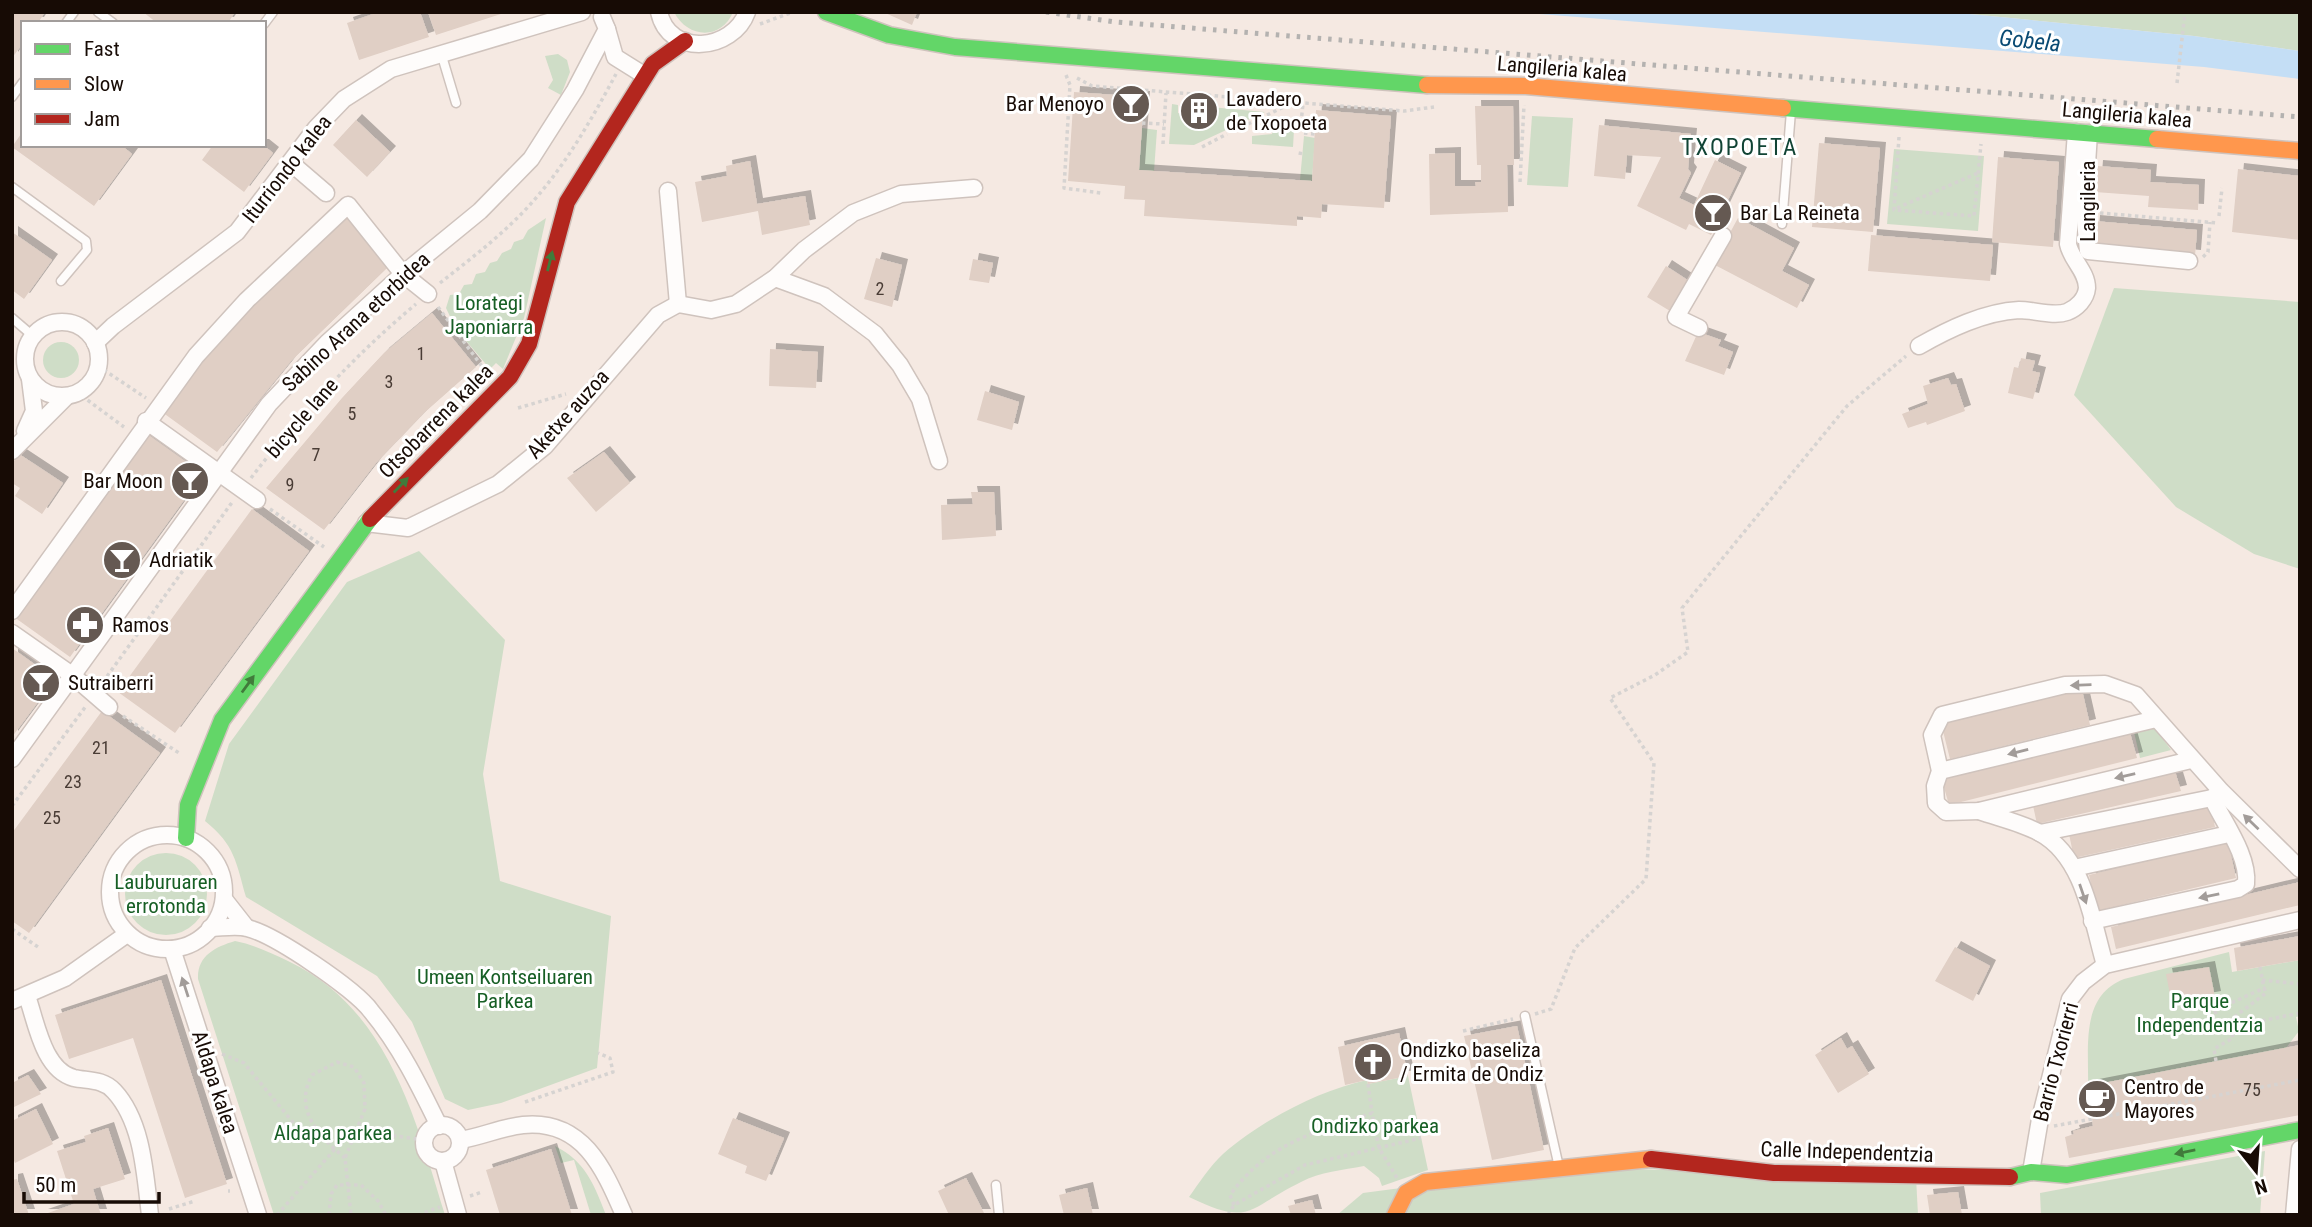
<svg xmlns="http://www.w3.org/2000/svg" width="2312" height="1227" font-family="'Roboto Condensed',sans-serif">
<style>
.green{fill:#cfddc7}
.water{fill:#c4def5}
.building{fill:#e0cfc5;filter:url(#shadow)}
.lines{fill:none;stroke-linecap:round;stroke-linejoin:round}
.lane-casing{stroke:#cfc3bd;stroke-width:11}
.street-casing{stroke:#cfc3bd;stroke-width:19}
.fast-casing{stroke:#cfc3bd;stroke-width:19}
.slow-casing{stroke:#cfc3bd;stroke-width:19}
.jam-casing{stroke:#cfc3bd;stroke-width:19}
.path{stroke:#d6d3d1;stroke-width:3.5;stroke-dasharray:3.5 3.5;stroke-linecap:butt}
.lane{stroke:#fefcfb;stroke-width:8}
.street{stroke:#fefcfb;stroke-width:16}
.fast{stroke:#63d668;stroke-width:16}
.slow{stroke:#ff974d;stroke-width:16}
.jam{stroke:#b3261e;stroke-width:16}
.rail{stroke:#b4b2b0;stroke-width:5;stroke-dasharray:3.5 7;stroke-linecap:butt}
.oneway{fill:#417b3b}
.oneway2{fill:#a29c99}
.labels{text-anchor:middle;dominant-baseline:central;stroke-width:6;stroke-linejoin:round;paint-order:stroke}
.number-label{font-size:18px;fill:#493c35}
.street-label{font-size:21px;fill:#170b05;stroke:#fff}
.poi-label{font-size:21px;fill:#170b05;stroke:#fff;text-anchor:start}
.park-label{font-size:21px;fill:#175f25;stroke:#fff}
.water-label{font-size:23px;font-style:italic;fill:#094a73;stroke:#fff}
.neighbourhood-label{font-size:23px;letter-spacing:2px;fill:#114435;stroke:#fff}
</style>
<defs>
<filter id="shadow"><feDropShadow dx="6" dy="-6" stdDeviation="0" flood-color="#0004"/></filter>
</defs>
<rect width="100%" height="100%" fill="#f5e9e2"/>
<g class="green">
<path d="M674,12H733C721,41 687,38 674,12Z"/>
<path d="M1949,12H2300V51L2194,36Z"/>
<path d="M558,54L567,60L570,72L561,95L548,88L553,80L545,56Z"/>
<path d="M1172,104L1178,105V113L1209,121L1210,107L1265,112L1194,145L1169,144Z"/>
<path d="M1532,116L1573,118L1568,187L1527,185Z"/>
<path d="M1142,128L1157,130L1154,171L1139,170Z"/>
<path d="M1273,128L1294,130L1293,147L1252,144V136L1272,134Z"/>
<path d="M1304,136L1315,138L1312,181L1300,180Z"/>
<path d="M1894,149L1984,156L1978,231L1887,224Z"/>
<path d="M546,218L524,318L503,369L496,363L490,369L456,329L446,308L450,295L459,294L464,285L472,284L476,274L485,272L490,263L497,261L502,253L511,249L514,242L523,239L528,230Z"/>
<path d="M2114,288L2300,302V569L2254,554L2176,507L2074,395Z"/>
<circle cx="61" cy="360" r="18"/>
<path d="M419,551L505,640L483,774L500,881L611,916L597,1068L501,1103L468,1110L445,1099L412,1022L377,976L246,897C236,862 235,845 205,821L229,744L347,582Z"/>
<path d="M2155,728L2171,750L2140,758L2134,732Z"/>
<circle cx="166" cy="894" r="41"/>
<path d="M235,941C255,945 271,953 290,962C389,1010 415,1118 445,1215H274L198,979C197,956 215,947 235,941Z"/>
<path d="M2229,952L2232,972L2300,960V1016L2296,1017L2299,1031L2286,1048L2088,1086C2089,1047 2080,996 2124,979Z"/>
<path d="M1408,1076L1428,1170L1382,1186L1379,1178L1364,1166C1343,1170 1320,1172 1301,1182C1246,1209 1251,1227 1189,1197C1199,1183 1210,1166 1223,1154C1261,1121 1317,1091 1367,1080L1368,1084Z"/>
<path d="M555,1146C585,1161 594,1184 606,1215H591L574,1160L561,1163Z"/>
<path d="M2265,1151L2260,1215H2041L2040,1193Z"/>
<path d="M1559,1167L1916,1177L1918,1215H1337L1363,1193Z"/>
</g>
<path class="water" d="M1514,12H1949L2194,36L2300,51V79L2204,67Z"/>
<g class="building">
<path d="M12,12H45L38,23H23V43L12,58Z"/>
<path d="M143,12H235L228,23H157Z"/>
<path d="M379,12H420L429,37L359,60L347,23Z"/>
<path d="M428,12H503L504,13L436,35Z"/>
<path d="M883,12H917L912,25Z"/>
<path d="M1074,92L1144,97L1139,170L1154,171L1312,181L1316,110L1391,116L1384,208L1322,204L1321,218L1297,216V226L1144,216L1145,200L1124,199L1125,186L1068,181Z"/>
<path d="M1189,105L1210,107L1209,122L1187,120Z"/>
<path d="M1475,106H1513L1514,165H1507L1508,212L1430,215L1429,154L1455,153V186H1476L1475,182H1481V165H1477Z"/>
<path d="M356,120L390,152L367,177L333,145Z"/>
<path d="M1599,125L1691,134L1688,169L1691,173L1679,198L1694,205L1715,160L1741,173L1711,235L1689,224L1686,230L1637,206L1661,157L1627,155L1625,179L1594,176Z"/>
<path d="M23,131V145H121L132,154L94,206L12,147Z"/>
<path d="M1819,143L1880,148L1873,232L1812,227Z"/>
<path d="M213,145H263L273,153L244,192L202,160Z"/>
<path d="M1998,157L2059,162L2053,247L1992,242Z"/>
<path d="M750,161L757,204L805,196L810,225L762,235L758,211L702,222L695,182L727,176L726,166Z"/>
<path d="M2097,166L2151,170L2150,182L2199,185L2198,210L2148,207L2149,196L2095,192Z"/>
<path d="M2238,169L2300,176V240L2232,232Z"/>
<path d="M348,212L388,267L291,361L217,452L162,412L185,380L263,291Z"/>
<path d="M1738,218L1794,248L1782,271L1809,285L1797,308L1713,264Z"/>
<path d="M2094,221L2197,230L2195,256L2092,247Z"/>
<path d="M12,232L52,260L24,299L12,290Z"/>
<path d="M1871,235L1993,245L1990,281L1868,271Z"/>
<path d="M876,258L902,265L892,307L864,299Z"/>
<path d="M973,259L993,263L989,283L969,280Z"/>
<path d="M1666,266L1692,283L1670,311L1647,297Z"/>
<path d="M432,313L476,367L424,413L376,463L324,530L266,488L342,398L384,353Z"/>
<path d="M1698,332L1721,340L1718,346L1733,352L1724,375L1685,361Z"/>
<path d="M770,349L818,352L816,388L769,386Z"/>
<path d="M2021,358L2035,361L2032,371L2040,373L2033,399L2008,393L2014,367L2019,368Z"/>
<path d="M1948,378L1951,385L1956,384L1965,411L1927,425L1926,422L1908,428L1902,414L1928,404L1923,386Z"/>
<path d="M985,391L1019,402L1012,430L977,420Z"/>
<path d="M147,434L203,474L70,657L14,617Z"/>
<path d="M604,452L630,483L596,512L567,478Z"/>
<path d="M19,454L63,483L42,514L15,496L20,488L12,483V464Z"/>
<path d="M971,492H994L996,536L942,540L941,505L973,504Z"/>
<path d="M252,509L309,551L175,733L118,692Z"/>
<path d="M12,648L55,679L12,737Z"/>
<path d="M2082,690L2090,725L1950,759L1941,723Z"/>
<path d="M102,711L160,753L29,933L12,921V833Z"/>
<path d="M2130,733L2137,758L1949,805L1941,777Z"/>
<path d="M2174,768L2181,791L2037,824L2032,801Z"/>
<path d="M2210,803L2215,827L2074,858L2069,834Z"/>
<path d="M2228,842L2236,878L2097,911L2089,875Z"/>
<path d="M2300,882V905L2116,949L2111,927Z"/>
<path d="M2300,936V960L2237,971L2234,948Z"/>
<path d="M1955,947L1990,966L1973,1001L1935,981Z"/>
<path d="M2209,967L2215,997L2172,1005L2166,974Z"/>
<path d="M161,980L227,1184L185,1198L133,1038L69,1059L55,1015Z"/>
<path d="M1517,1026L1544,1150L1492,1160L1464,1036Z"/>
<path d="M1399,1033L1408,1076L1368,1084L1367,1080L1345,1085L1338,1047Z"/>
<path d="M1841,1038L1847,1049L1852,1046L1869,1074L1838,1093L1815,1055Z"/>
<path d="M2300,1045V1115L2069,1158L2065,1137L2074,1134L2073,1131L2093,1126L2088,1086Z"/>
<path d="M28,1075L41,1094L12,1108V1083Z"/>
<path d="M36,1109L53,1144L15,1163L12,1156V1121Z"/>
<path d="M733,1118L784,1138L766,1181L745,1173L747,1166L718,1154Z"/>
<path d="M108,1128L125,1179L93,1189L101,1215H42L74,1204L57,1151L86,1142L84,1136Z"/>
<path d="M551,1149L572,1215H500L486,1170Z"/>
<path d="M966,1178L983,1211L985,1215H949L938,1191Z"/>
<path d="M17,1179L29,1215H12V1180Z"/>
<path d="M1087,1188L1093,1215H1064L1059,1195Z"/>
<path d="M1958,1192L1962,1215H1930L1927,1195Z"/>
<path d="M1312,1200L1316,1215H1291L1288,1206Z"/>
</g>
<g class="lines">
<defs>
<g id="lane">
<path d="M98,12L113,23"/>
<path d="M66,23L74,12"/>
<path d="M264,24L273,12"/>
<path d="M441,53L456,103"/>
<path d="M12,97L23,82"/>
<path d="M12,187L86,241L87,250L61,281"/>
<path d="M1782,224L1791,111"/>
<path d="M12,318L33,336"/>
<path d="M1525,1016L1559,1167"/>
<path d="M996,1185L999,1215"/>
</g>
<g id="street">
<path d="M659,12C669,58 733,51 747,12"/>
<path d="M607,29L615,57L639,72"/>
<path d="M2089,133L2084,211L2088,251L2189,261"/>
<path d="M291,163L326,193"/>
<path d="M668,191L678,304"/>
<path d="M775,278L824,296L875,334L900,365L920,399L939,461"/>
<circle cx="62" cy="359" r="37"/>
<path d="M1699,328L1676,317L1723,236"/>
<path d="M95,343L113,326L237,232L316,128L344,99L391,69L582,12"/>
<path d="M1919,346C1949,329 1984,312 2019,310C2034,310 2054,317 2067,312C2077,308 2086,299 2087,288C2087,271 2071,260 2068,244L2076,132"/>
<path d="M146,421L257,500"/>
<path d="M25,431L34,411L30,379"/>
<path d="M12,451L67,396"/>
<path d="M366,523L408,528L498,484L545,446L658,315L678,304L711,310L736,304L775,278L804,250L853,213L901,194L974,188"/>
<path d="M12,611L196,356L247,300L348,205L403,274L428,294"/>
<path d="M12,633L72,675L109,707"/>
<path d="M12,759L269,404L327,343L403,274L480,211L531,159L575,90L607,29L602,17"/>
<path d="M2191,760L1979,811L1946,812L1936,803L1935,786L1940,771L1932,735L1942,715L2065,685L2105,684L2136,695L2221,791L2300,869"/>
<path d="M1940,771L2156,719"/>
<path d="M1979,811C1999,818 2022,823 2040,833C2084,857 2092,920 2105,965"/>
<path d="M2040,833L2212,798L2219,793"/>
<circle cx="167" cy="892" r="57"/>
<path d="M2074,868L2229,834"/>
<path d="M224,899L246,927"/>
<path d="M2092,921L2238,889L2246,884C2249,856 2224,823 2212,798"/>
<path d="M210,928C221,928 236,925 247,928C274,934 355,989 371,1011C400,1046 419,1085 439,1126"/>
<path d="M172,949L258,1215"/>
<path d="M27,996C36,1021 43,1070 74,1078C88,1081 103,1079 114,1091C143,1122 145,1175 150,1215"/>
<path d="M12,1001L65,978L127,934"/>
<circle cx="442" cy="1143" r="18"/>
<path d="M460,1140C481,1137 502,1127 523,1125C583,1119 604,1169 624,1215"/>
<path d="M443,1161L458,1215"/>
<path d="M2031,1172L2040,1119L2070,999L2083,982L2105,965L2300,920"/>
<path d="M2294,1215L2300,1149"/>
</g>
<g id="fast">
<path d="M826,12L889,35L955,47L1427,85"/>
<path d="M1783,108L2157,139"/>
<path d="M186,838L188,805L222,720L370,519"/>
<path d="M2010,1177L2031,1172L2067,1175L2300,1130"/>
</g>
<g id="slow">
<path d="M1427,85L1526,86L1783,108"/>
<path d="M2157,139L2300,151"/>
<path d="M1395,1215L1406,1193L1425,1182L1651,1159"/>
</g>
<g id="jam">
<path d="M370,519L510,377L529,344L567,202L653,64L685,41"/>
<path d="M1651,1159L1774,1173L2010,1177"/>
</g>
</defs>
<use href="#lane" class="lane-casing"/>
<use href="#street" class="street-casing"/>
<use href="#fast" class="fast-casing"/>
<use href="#slow" class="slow-casing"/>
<use href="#jam" class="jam-casing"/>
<g class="path">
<path d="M760,24L793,12"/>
<path d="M1066,75L1070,85L1064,188L1101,193"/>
<path d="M1077,78L1092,86L1404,111L1434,107"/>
<path d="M2177,83L2185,12"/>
<path d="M1142,123L1164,124"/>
<path d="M1301,123L1303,104"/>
<path d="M1248,124L1290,104"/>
<path d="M1304,133L1315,134"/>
<path d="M1899,137L1894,210L1974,216L1981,144"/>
<path d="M1163,144L1166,93"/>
<path d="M1202,147L1227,134"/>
<path d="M1300,155L1301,150"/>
<path d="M1520,182L1524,105"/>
<path d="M1897,208L1978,173"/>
<path d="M2100,213L2218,223"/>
<path d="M2219,216L2222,188"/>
<path d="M2203,257L2208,252L2210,222"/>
<path d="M440,283C464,264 489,245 511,224C556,182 587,128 616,74"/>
<path d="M438,307L487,373"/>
<path d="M98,366L146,398"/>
<path d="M82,396L124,427"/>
<path d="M518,408L566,394"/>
<path d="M251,478C300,414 354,356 416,304"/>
<path d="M270,509L324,547"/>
<path d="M103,682L233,501"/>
<path d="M123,716L179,753"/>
<path d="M12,806L86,706"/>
<path d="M12,929L38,947"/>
<path d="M2260,967L2264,988"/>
<path d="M2262,980L2300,984"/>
<path d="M1535,1014L1551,1009L1575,948L1646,879L1654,763L1610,698L1655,675L1688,652L1682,608L1847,406L1906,356"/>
<path d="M1463,1031L1513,1019"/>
<path d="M2194,1033L2220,1008L2264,988L2266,993L2229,1021L2231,1027"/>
<path d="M222,1054L244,1063L310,1143L323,1139"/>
<path d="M2216,1061L2214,1049L2233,1038L2231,1027L2300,1013"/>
<path d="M1368,1084L1372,1113"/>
<path d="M525,1102L613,1072L610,1058L598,1053"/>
<path d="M2054,1126L2300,1080"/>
<path d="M358,1131L425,1140"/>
<path d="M345,1158C319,1136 293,1110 312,1075L337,1062L354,1067L364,1083L365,1109L345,1158L351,1215"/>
<path d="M228,1191H230"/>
<path d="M470,1196L482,1192"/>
<path d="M1234,1205L1230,1195C1269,1142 1314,1133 1372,1113L1379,1148L1397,1178"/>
<path d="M169,1209L195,1201"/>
<path d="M277,1215L335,1149"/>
<path d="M329,1215L331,1194L337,1185H361L378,1201L386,1215"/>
<path d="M418,1215L440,1207"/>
<path d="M1228,1215L1234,1205L1305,1165L1421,1138"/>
</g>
<use href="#lane" class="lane"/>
<use href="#street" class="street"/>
<use href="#fast" class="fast"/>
<use href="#slow" class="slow"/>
<use href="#jam" class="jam"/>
<path class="rail" d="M1046,12L1116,22L2300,117"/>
</g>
<defs><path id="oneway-solid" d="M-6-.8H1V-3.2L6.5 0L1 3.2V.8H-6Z" transform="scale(1.75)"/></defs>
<g class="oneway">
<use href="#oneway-solid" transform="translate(550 261) rotate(-76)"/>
<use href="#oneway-solid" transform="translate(401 485) rotate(-46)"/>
<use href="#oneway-solid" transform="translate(248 684) rotate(-54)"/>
<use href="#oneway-solid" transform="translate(2185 1152) rotate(169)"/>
</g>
<g class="oneway2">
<use href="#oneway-solid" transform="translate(2081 685) rotate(178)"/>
<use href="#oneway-solid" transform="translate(2018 752) rotate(166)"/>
<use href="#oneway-solid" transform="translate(2125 776) rotate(167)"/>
<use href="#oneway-solid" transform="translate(2251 822) rotate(-136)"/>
<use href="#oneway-solid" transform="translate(2083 894) rotate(71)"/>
<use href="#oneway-solid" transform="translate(2209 896) rotate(168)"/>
<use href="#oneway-solid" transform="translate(185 987) rotate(-108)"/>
</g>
<defs>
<symbol id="bar-disc" viewBox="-11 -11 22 22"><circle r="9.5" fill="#655952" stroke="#fff"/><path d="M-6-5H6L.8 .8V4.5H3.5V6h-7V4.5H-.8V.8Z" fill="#fff"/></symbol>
<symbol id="building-disc" viewBox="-11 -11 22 22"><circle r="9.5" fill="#655952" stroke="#fff"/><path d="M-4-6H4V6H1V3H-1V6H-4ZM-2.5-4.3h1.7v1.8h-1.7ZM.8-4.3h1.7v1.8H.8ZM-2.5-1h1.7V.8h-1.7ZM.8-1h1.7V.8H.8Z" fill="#fff"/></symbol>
<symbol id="pharmacy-disc" viewBox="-11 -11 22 22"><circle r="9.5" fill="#655952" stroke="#fff"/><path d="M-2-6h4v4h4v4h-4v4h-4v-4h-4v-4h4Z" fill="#fff"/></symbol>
<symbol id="church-disc" viewBox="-11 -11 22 22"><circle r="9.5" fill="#655952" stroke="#fff"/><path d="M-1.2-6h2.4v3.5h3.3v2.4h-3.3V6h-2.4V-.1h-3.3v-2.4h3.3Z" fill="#fff"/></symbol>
<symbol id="cafe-disc" viewBox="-11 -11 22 22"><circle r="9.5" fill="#655952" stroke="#fff"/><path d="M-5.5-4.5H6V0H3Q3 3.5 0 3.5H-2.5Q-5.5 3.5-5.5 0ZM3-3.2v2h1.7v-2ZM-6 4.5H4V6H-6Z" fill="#fff"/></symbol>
</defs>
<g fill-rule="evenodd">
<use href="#bar-disc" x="1109" y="82" width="44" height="44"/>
<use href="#building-disc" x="1177" y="89" width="44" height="44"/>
<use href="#bar-disc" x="1691" y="191" width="44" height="44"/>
<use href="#bar-disc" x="168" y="459" width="44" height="44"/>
<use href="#bar-disc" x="100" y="538" width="44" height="44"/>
<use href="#pharmacy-disc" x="63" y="603" width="44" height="44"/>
<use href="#bar-disc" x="19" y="661" width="44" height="44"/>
<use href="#church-disc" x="1351" y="1040" width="44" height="44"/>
<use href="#cafe-disc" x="2075" y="1077" width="44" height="44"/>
</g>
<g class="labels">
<g class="number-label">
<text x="880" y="288">2</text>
<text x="421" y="353">1</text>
<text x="389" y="381">3</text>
<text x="352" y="413">5</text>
<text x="316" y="454">7</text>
<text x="290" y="484">9</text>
<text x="101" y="747">21</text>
<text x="73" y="781">23</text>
<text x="52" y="817">25</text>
<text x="2252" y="1089">75</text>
</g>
<g class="street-label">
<text transform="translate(1562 69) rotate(5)">Langileria kalea</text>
<text transform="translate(2127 115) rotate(5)">Langileria kalea</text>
<text transform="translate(287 169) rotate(-52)">Iturriondo kalea</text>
<text transform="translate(2088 201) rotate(-90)">Langileria</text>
<text transform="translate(356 322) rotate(-43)">Sabino Arana etorbidea</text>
<text transform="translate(568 414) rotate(-48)">Aketxe auzoa</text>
<text transform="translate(302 418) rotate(-49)">bicycle lane</text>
<text transform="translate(436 421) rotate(-45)">Otsobarrena kalea</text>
<text transform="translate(2056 1062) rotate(-75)">Barrio Txorierri</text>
<text transform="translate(215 1082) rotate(72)">Aldapa kalea</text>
<text transform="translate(1847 1152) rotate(2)">Calle Independentzia</text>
</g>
<g class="poi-label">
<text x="1226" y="99">Lavadero<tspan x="1226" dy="24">de Txopoeta</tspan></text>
<text x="1104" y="104" text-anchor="end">Bar Menoyo</text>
<text x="1740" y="213">Bar La Reineta</text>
<text x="163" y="481" text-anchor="end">Bar Moon</text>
<text x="149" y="560">Adriatik</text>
<text x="112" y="625">Ramos</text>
<text x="68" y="683">Sutraiberri</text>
<text x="1400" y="1050">Ondizko baseliza<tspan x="1400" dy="24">/ Ermita de Ondiz</tspan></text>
<text x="2124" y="1087">Centro de<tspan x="2124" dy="24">Mayores</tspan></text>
</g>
<g class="park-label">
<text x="489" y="303">Lorategi<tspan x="489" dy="24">Japoniarra</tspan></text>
<text x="166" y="882">Lauburuaren<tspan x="166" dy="24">errotonda</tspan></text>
<text x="505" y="977">Umeen Kontseiluaren<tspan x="505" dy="24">Parkea</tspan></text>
<text x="2200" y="1001">Parque<tspan x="2200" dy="24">Independentzia</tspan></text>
<text x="1375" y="1126">Ondizko parkea</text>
<text x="333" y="1133">Aldapa parkea</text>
</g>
<g class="water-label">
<text transform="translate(2030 41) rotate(6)">Gobela</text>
</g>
<g class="neighbourhood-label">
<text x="1740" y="147">TXOPOETA</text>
</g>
</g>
<rect width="2312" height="1227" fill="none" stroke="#170b05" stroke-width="28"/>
<rect x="21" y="21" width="245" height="126" fill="#ffffff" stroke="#a29d9b" stroke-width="2"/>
<rect x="35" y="44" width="35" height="10" fill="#63d668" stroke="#a29d9b" stroke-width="2"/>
<text x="84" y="56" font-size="21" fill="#170b05">Fast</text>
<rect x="35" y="79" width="35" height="10" fill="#ff974d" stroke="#a29d9b" stroke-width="2"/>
<text x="84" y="91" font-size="21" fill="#170b05">Slow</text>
<rect x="35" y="114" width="35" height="10" fill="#b3261e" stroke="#a29d9b" stroke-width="2"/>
<text x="84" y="126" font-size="21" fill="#170b05">Jam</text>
<g transform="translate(2256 1171) rotate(163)" stroke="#ffffff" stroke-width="5" paint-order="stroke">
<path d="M0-5L12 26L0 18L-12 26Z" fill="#170b05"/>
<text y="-10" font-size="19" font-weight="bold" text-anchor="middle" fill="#170b05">N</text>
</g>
<path d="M24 1192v10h135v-10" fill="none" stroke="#170b05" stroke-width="3.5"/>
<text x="35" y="1192" font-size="21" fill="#170b05" stroke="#ffffff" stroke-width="5" paint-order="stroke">50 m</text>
</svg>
